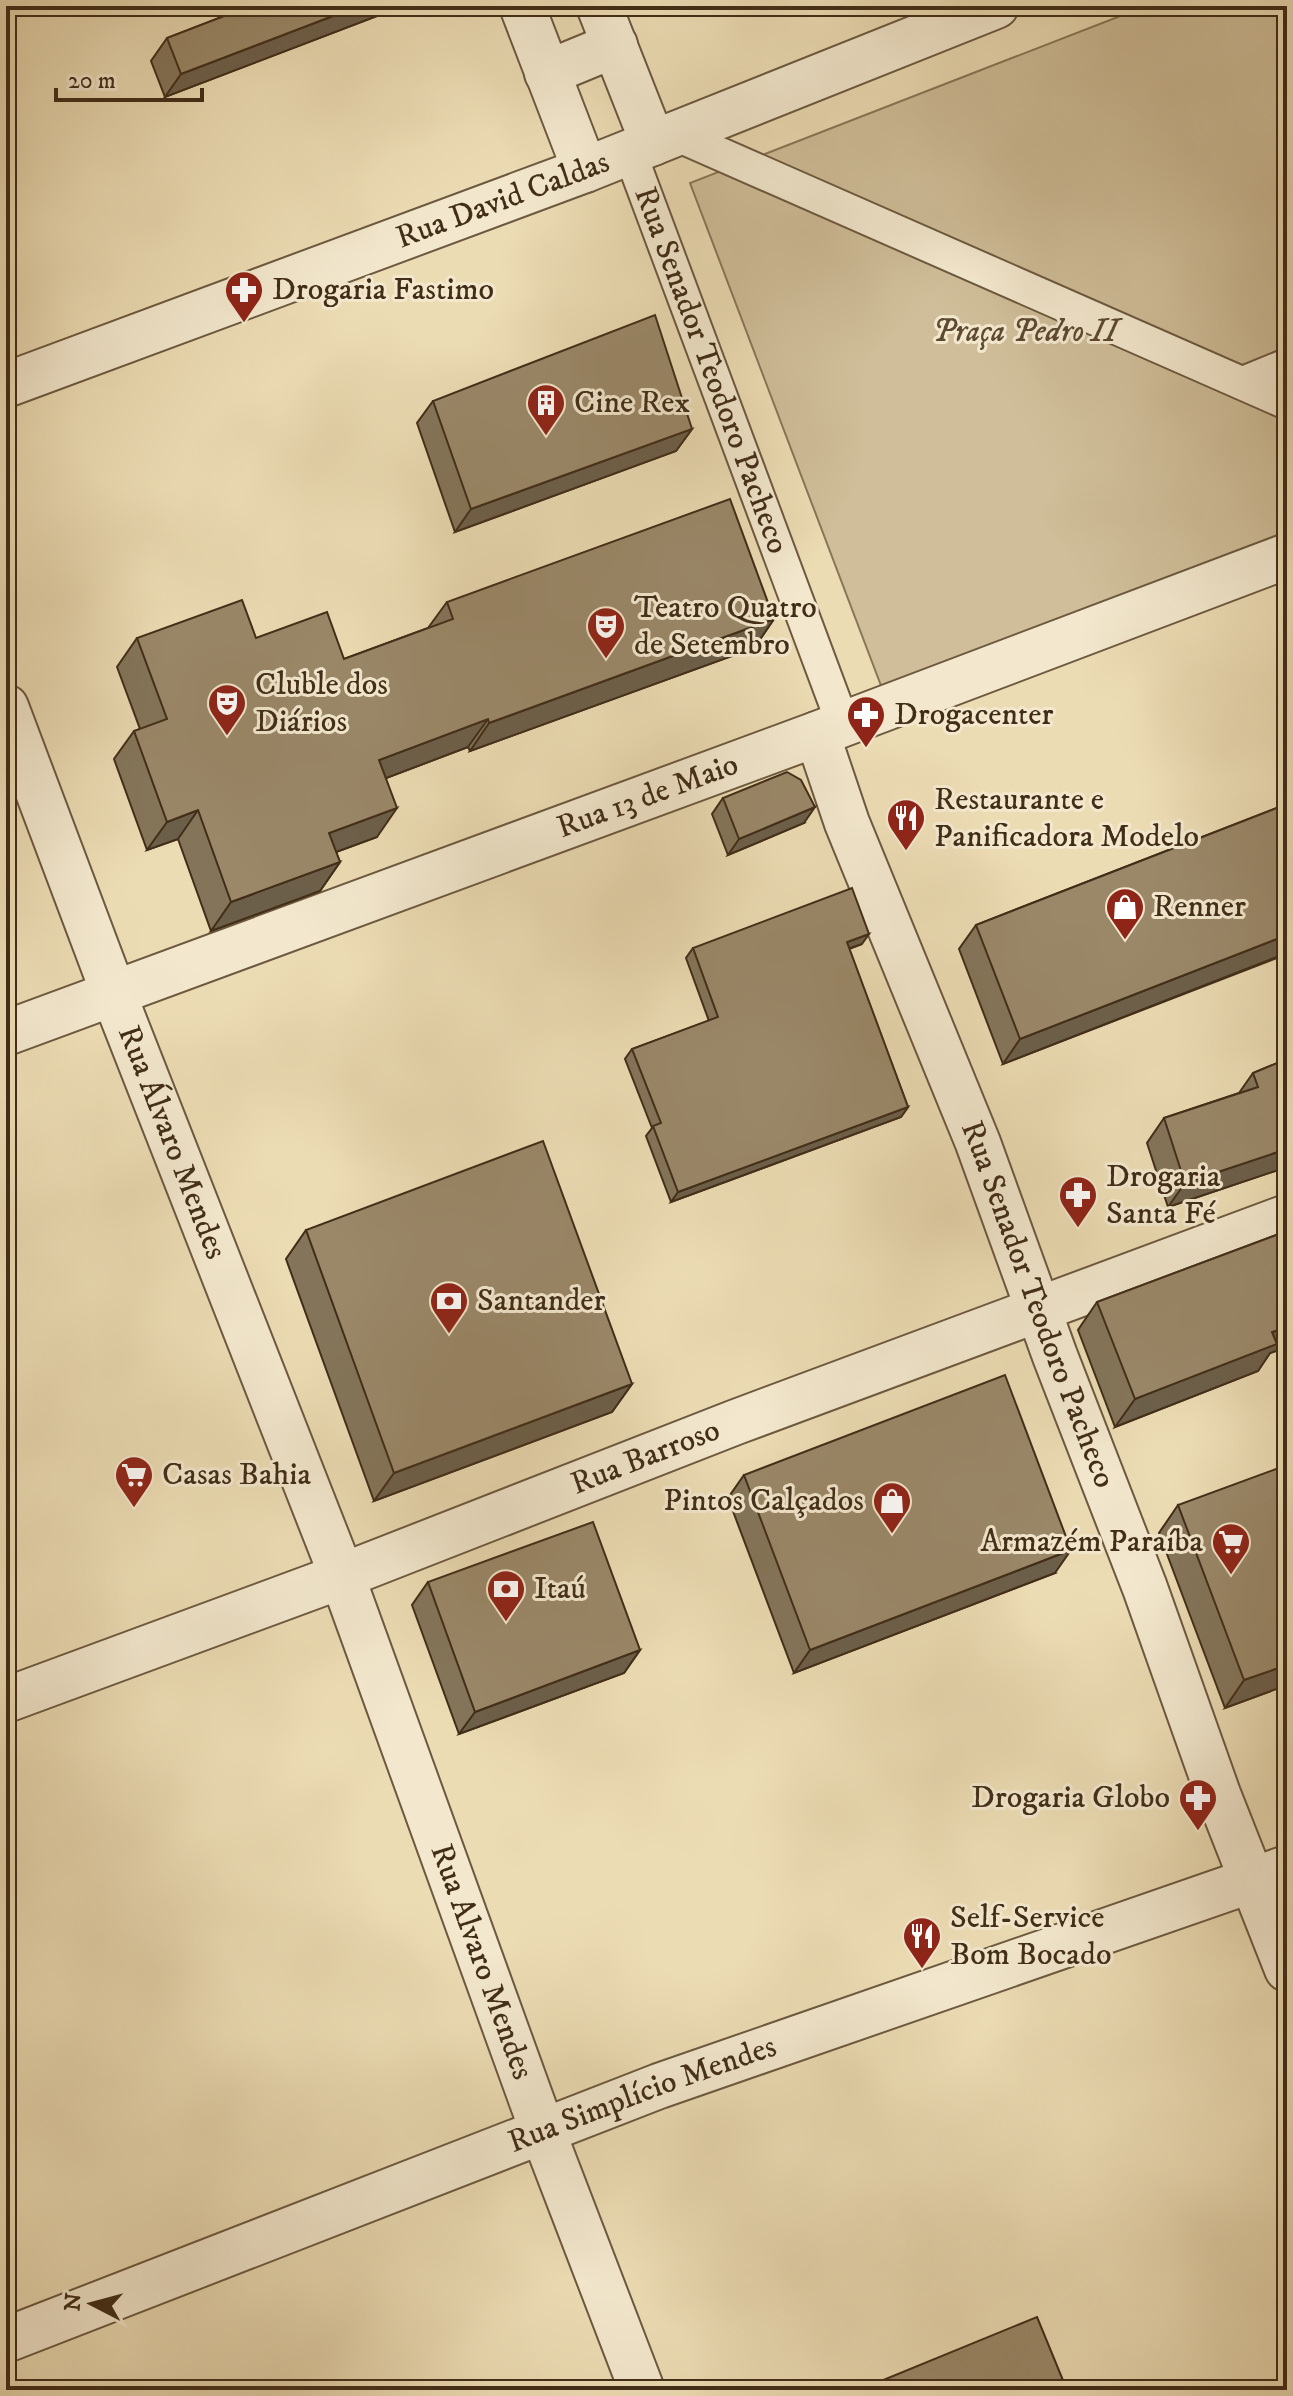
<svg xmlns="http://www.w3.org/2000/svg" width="1293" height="2396" font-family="'IM FELL DW Pica',serif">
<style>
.green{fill:#cfbe99;stroke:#887658;stroke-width:2}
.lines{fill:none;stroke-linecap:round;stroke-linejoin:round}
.pedestrian-casing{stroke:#6c593f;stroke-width:36}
.minor-casing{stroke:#6c593f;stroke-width:48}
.tertiary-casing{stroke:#6c593f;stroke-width:48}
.pedestrian{stroke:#f3e8ce;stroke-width:32}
.minor{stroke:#f3e8ce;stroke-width:44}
.tertiary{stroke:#f3e8ce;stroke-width:44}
.wall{fill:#84755a;stroke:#412d18;stroke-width:2}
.shaded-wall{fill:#6c5f4a;stroke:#412d18;stroke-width:2}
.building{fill:#9a8869;stroke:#412d18;stroke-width:2}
.labels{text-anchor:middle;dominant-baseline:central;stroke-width:6;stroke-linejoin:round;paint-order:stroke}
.street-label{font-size:32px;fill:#412d18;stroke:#f3e8ce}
.poi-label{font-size:32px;fill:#412d18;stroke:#f3e8ce;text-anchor:start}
.park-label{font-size:32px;font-style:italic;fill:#5d4a32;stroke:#f3e8ce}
</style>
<rect width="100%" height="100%" fill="#ecdcb4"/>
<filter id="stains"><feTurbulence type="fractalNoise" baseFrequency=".0025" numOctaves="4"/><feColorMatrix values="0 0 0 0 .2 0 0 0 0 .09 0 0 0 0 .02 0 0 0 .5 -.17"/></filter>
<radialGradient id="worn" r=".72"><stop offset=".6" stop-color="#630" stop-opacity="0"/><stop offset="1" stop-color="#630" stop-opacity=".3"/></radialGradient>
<path class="green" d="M1146,6H1287V545L888,704L690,183Z"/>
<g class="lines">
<defs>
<g id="pedestrian">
<path d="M677,135L1287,403"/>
<path id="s1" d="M630,153L843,724"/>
<path d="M1243,383L1287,365"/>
</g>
<g id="minor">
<path d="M522,6L585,170"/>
<path d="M599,6L653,143"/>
<path d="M547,73L615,45"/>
<path id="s2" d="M6,385L585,170L996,6"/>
<path id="s3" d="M6,707L123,1018L342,1576L543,2132L642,2390"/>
<path id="s4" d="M6,1033L817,734L1287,556"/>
<path id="s5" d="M6,1700L342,1576L736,1422L1287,1217"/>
<path id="s6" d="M6,2340L659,2086L1287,1868"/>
</g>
<g id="tertiary">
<path id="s7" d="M817,734L847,823L978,1143L1055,1356L1145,1588L1218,1794L1287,1969"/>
</g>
</defs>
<use href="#pedestrian" class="pedestrian-casing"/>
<use href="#minor" class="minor-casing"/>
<use href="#tertiary" class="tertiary-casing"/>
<use href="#pedestrian" class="pedestrian"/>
<use href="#minor" class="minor"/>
<use href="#tertiary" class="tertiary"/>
</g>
<g class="wall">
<path d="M250,6H403L165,97L151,61L167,38Z"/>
<path d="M433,401L692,429L676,451L455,532L417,423Z"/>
<path d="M447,602L774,619L754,648L470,751L468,747L386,778L377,837L336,852L340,862L320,891L211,931L178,839L147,850L114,759L134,731L140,729L117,667L137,638H256L344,659L428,628Z"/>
<path d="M723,798L804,823L728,855L712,814Z"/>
<path d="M1287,804V954L1003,1064L959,949L976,925Z"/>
<path d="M862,944L849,949L908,1107L901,1117L671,1202L646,1136L652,1128L625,1059L632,1049L709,1021L686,958L693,948Z"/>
<path d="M1287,1059V1167L1168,1207L1147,1143L1164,1118L1239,1093L1253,1073Z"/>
<path d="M306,1230L632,1384L612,1412L374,1501L286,1259Z"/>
<path d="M1287,1231V1347L1270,1353L1258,1371L1115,1427L1078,1330L1097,1302Z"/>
<path d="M744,1475L1055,1573L794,1673L728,1498Z"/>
<path d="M1178,1505L1287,1685L1225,1708L1159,1533Z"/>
<path d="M428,1582L640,1650L624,1673L459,1734L412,1605Z"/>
</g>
<g class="shaded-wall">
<path d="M359,6H403L165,97L181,74Z"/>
<path d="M692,429L676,451L455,532L471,509Z"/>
<path d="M774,619L754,648L470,751L489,723Z"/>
<path d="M488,719L468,747L360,788L379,760Z"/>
<path d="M815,807L804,823L728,855L739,839Z"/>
<path d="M397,808L377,837L309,862L329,833Z"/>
<path d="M198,810L178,839L147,850L167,822Z"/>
<path d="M340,862L320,891L211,931L231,902Z"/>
<path d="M869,934L862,944L839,952L847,942Z"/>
<path d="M1287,935V953L1003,1064L1020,1039Z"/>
<path d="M908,1107L901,1117L671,1202L678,1192Z"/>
<path d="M1287,1149V1167L1168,1207L1185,1183Z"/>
<path d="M1287,1327V1347L1270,1353L1258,1371L1115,1427L1135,1399L1272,1332Z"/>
<path d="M632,1384L612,1412L374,1501L394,1473Z"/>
<path d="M1071,1550L1055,1573L794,1673L810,1650Z"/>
<path d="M640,1650L624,1673L459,1734L475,1712Z"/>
<path d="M1287,1665V1685L1225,1708L1244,1680Z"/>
</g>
<g class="building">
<path d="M250,6H359L181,74L167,38Z"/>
<path d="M655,315L692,429L471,509L433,401Z"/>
<path d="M730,499L774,619L489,723L488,719L379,760L397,808L329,833L340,862L231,902L198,810L167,822L134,731L167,719L137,638L242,600L256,638L327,612L344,659L453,619L447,602Z"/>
<path d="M787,772L801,780L815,807L739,839L723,798Z"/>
<path d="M1287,804V935L1020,1039L976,925Z"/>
<path d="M852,888L869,934L847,942L908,1107L678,1192L653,1126L661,1123L632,1049L718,1017L693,948Z"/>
<path d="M1287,1059V1149L1185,1183L1164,1118L1258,1087L1253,1073Z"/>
<path d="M543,1141L632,1384L394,1473L306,1230Z"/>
<path d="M1287,1231V1327L1272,1332L1277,1344L1135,1399L1097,1302Z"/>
<path d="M1005,1375L1071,1550L810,1650L744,1475Z"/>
<path d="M1287,1465V1665L1244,1680L1178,1505Z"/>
<path d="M593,1522L640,1650L475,1712L428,1582Z"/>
<path d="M1037,2317L1067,2390H859Z"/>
</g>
<defs>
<symbol id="pharmacy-pin" viewBox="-11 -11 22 30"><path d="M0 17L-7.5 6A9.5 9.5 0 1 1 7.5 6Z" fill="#8f2418" stroke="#f3e8ce"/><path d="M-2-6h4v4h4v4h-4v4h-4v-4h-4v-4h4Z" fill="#fff"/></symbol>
<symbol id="building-pin" viewBox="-11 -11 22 30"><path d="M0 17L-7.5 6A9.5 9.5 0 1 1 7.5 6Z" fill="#8f2418" stroke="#f3e8ce"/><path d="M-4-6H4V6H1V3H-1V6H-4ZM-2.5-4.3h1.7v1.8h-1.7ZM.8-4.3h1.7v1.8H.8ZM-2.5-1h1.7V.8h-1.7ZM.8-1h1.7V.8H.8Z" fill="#fff"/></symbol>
<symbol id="theatre-pin" viewBox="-11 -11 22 30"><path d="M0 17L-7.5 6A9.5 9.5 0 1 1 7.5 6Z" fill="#8f2418" stroke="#f3e8ce"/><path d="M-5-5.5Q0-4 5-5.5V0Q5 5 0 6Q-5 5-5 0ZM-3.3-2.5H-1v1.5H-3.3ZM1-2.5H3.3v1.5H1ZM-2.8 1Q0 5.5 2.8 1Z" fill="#fff"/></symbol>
<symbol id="restaurant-pin" viewBox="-11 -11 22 30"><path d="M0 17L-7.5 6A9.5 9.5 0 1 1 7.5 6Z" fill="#8f2418" stroke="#f3e8ce"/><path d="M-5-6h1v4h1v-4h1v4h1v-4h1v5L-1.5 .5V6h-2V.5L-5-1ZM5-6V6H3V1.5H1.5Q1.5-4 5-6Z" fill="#fff"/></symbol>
<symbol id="shop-pin" viewBox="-11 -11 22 30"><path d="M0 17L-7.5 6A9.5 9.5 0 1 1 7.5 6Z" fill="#8f2418" stroke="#f3e8ce"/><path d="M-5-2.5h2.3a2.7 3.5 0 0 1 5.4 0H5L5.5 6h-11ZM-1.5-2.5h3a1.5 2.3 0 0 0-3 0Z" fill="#fff"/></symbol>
<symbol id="bank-pin" viewBox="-11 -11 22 30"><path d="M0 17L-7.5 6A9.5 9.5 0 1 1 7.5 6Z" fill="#8f2418" stroke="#f3e8ce"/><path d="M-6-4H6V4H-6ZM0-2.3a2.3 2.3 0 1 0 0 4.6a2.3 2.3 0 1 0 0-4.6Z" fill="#fff"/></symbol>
<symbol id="supermarket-pin" viewBox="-11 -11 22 30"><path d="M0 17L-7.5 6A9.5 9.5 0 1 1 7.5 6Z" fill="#8f2418" stroke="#f3e8ce"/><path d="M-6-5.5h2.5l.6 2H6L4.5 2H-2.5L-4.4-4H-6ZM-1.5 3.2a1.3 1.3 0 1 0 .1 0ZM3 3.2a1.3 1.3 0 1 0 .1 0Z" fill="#fff"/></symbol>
</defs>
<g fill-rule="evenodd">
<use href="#pharmacy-pin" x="222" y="268" width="44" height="60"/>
<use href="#building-pin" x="524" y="381" width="44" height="60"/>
<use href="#theatre-pin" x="584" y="604" width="44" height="60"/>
<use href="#theatre-pin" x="205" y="681" width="44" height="60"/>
<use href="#pharmacy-pin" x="844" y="693" width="44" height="60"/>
<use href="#restaurant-pin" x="884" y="796" width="44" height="60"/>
<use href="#shop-pin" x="1103" y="885" width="44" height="60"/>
<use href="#pharmacy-pin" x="1056" y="1173" width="44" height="60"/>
<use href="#bank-pin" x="427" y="1279" width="44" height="60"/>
<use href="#supermarket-pin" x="112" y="1453" width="44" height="60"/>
<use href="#shop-pin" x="870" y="1479" width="44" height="60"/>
<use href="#supermarket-pin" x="1209" y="1520" width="44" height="60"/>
<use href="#bank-pin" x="484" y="1567" width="44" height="60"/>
<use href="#pharmacy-pin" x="1176" y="1776" width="44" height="60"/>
<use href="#restaurant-pin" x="900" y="1914" width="44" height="60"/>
</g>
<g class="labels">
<g class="street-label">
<text stroke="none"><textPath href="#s2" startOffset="530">Rua David Caldas</textPath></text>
<text stroke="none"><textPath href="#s1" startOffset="232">Rua Senador Teodoro Pacheco</textPath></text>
<text stroke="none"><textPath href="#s4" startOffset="684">Rua 13 de Maio</textPath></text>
<text stroke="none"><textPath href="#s3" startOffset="466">Rua Álvaro Mendes</textPath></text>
<text stroke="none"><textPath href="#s7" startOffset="612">Rua Senador Teodoro Pacheco</textPath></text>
<text stroke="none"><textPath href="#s5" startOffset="684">Rua Barroso</textPath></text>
<text stroke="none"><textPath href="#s3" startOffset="1342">Rua Alvaro Mendes</textPath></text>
<text stroke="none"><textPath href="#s6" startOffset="682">Rua Simplício Mendes</textPath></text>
</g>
<g class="poi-label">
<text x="272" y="290">Drogaria Fastimo</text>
<text x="574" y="403">Cine Rex</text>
<text x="634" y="608">Teatro Quatro<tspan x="634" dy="37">de Setembro</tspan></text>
<text x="255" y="685">Cluble dos<tspan x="255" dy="37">Diários</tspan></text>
<text x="894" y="715">Drogacenter</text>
<text x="934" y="800">Restaurante e<tspan x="934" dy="37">Panificadora Modelo</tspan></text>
<text x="1153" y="907">Renner</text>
<text x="1106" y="1177">Drogaria<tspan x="1106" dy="37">Santa Fé</tspan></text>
<text x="477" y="1301">Santander</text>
<text x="162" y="1475">Casas Bahia</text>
<text x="864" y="1501" text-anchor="end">Pintos Calçados</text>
<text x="1203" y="1542" text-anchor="end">Armazém Paraíba</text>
<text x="534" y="1589">Itaú</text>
<text x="1170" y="1798" text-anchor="end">Drogaria Globo</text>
<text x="950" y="1918">Self-Service<tspan x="950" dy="37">Bom Bocado</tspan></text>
</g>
<g class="park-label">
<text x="1025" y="332">Praça Pedro II</text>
</g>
</g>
<rect width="1293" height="2396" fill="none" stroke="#ecdcb4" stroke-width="32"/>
<rect x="8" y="8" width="1277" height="2380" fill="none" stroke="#412d18" stroke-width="4"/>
<rect x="16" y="16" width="1261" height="2364" fill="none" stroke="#412d18" stroke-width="2"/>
<g transform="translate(92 2304) rotate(276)" stroke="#f3e8ce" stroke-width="6" paint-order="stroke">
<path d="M0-6L14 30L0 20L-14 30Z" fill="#412d18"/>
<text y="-12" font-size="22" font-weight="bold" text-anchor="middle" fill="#412d18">N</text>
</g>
<path d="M56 88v12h146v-12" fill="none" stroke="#412d18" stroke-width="4"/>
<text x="68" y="88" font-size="24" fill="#412d18" stroke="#f3e8ce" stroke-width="6" paint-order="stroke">20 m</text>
<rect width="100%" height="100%" filter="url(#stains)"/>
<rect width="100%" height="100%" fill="url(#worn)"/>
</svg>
